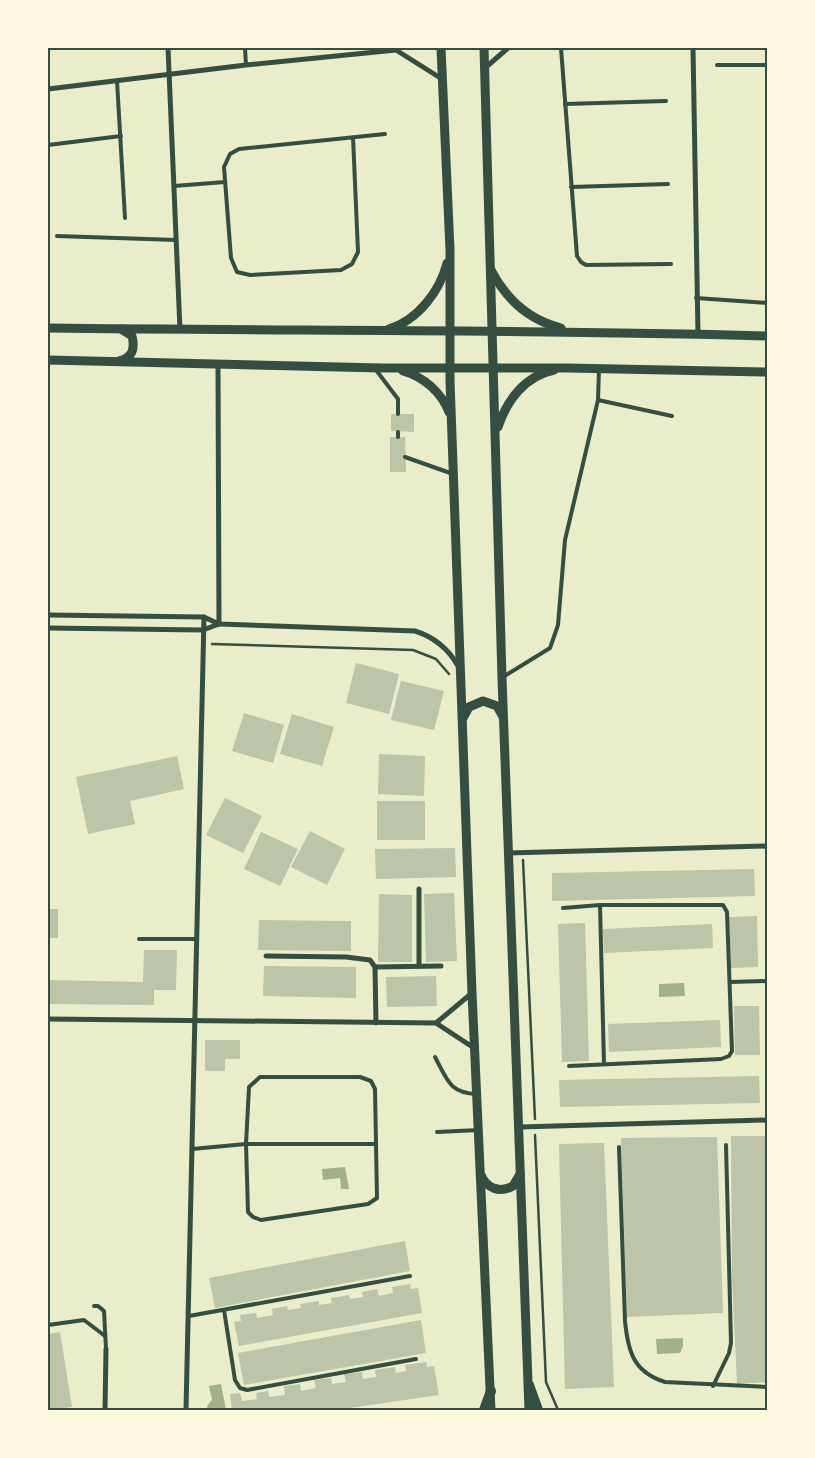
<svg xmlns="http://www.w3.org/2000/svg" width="815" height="1458" font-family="Roboto,sans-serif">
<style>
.water{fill:#a3b18a}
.building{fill:#bcc5a7}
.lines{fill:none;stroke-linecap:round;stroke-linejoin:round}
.path{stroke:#344e41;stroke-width:2.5}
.service{stroke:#344e41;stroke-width:4}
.minor{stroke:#344e41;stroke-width:5}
.tertiary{stroke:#344e41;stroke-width:9}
.secondary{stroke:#344e41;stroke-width:10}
.neatline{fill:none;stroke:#344e41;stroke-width:2}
</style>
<rect width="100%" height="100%" fill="#e9edc9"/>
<g class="water">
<path d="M684,983L685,996L659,997V984Z"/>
<path d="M345,1167L349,1189H341L340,1178L323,1180L322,1169Z"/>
<path d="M683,1338V1346L680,1353L657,1354L656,1339Z"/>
<path d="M221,1384L226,1410H208L207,1406L212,1400L209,1386Z"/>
</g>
<g class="building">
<path d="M391,414H414V432L391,431Z"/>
<path d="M390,437H405L406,472H390Z"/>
<path d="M356,663L399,674L389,714L346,703Z"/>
<path d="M401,681L444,691L434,730L391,720Z"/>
<path d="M244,713L284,725L273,763L232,751Z"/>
<path d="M292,714L334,727L322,766L280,754Z"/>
<path d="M379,754L425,756L424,796L378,794Z"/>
<path d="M177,756L184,789L130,801L135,824L88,834L76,777Z"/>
<path d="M225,798L262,816L243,853L206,835Z"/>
<rect x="377" y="801" width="48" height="39"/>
<path d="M310,831L345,849L327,885L291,867Z"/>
<path d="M261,832L298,849L280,886L244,869Z"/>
<path d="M455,848L456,877L376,879L375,849Z"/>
<path d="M754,869L755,896L552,901V873Z"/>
<path d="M454,893L457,961L426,962L424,894Z"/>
<path d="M379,894L412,895V962H378Z"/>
<rect x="48" y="909" width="10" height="29"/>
<path d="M757,916L758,967L731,968L729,917Z"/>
<path d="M259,920L351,921V951L258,950Z"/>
<path d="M585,923L589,1061L562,1062L558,924Z"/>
<path d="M712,924L713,948L604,953L603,929Z"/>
<path d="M144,950H177L176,990H154V1005L48,1004V980L143,982Z"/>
<path d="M264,966L356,967V998L263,996Z"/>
<path d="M436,976L437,1006L387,1007L386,977Z"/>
<path d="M734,1006H759L760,1055H735Z"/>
<path d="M720,1020L721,1047L609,1052L608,1024Z"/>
<path d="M205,1040H240V1059H225V1071H205Z"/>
<path d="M759,1076L760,1103L560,1107L559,1080Z"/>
<path d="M731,1136H768V1382L737,1384L732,1277Z"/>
<path d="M717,1137L723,1313L627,1317L621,1138Z"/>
<path d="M604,1143L614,1387L565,1389L559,1144Z"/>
<path d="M405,1241L410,1271L215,1308L209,1278Z"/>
<path d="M410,1284L411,1289L418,1288L422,1313L239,1346L234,1322L241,1321L240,1315L256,1313L257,1318L273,1315L272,1309L287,1306L288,1310L301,1308L300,1304L319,1301V1305L332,1303L331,1298L349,1295L350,1299L363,1297L362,1292L377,1289L379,1296L393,1293L392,1287Z"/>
<path d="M421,1320L426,1353L244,1385L238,1353Z"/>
<path d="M60,1332L72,1407L48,1410V1334Z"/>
<path d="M426,1362L427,1367L434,1366L439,1395L336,1410H232L230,1394L240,1393L242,1401L257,1399L256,1393L268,1391L269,1397L285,1395L284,1386L300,1384L301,1391L316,1388L314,1380L331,1378L332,1384L346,1382L344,1374L362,1372L363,1379L376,1377L375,1370L395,1367L396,1373L406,1371L405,1365Z"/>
</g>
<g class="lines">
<g class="path">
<path d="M212,644L413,650L436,659L449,674"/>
<path d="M523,860L535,1119"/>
<path d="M535,1135L546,1382L558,1410"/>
</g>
<g class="service">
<path d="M245,48L246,65"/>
<path d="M561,48L577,256L581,262L586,265L671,264"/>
<path d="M717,65H768"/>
<path d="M117,81L125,218"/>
<path d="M565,104L666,101"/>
<path d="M353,137L358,252L352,264L341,270L250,275L237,272L231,258L224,167L230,154L239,149L385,134"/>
<path d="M48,145L121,136"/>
<path d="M174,186L225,182"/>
<path d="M571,187L668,184"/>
<path d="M57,236L176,240"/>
<path d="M696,298L768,303"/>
<path d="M376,370L398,399V414"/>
<path d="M598,400L672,416"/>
<path d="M398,432V437"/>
<path d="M405,457L453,474"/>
<path d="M503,677L550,648L558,625L565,540L598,400L599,369"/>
<path d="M600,905L604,1064"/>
<path d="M563,908L600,905H723L727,912L732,1051L729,1056L721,1059L569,1066"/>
<path d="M139,939H197"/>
<path d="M731,982L768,981"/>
<path d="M435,1057C447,1079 449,1093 477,1094"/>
<path d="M260,1077H360L371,1081L375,1089L377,1198L368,1204L261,1220L253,1217L248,1212L246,1144L249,1087Z"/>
<path d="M437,1132L479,1130"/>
<path d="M619,1147L625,1321C628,1351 633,1372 665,1382L768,1387"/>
<path d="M192,1149L246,1144H375"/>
<path d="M94,1306H98L104,1311L106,1349"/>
<path d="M224,1310L235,1380L240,1388L247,1390L416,1359"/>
<path d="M189,1316L410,1276"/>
<path d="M48,1325L84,1320L105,1336"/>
<path d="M713,1386L729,1353L731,1343L726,1145"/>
</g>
<g class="minor">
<path d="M168,48L180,330"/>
<path d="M693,48L698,334"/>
<path d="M396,50L442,79"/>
<path d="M485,68L508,48"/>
<path d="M48,89L246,65L396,50L400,48"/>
<path d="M218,364L219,624"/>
<path d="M48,615L204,617L219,624L415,631C434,637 448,648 458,666"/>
<path d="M48,628L203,630L219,624"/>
<path d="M508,853L768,846"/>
<path d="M419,889V966"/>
<path d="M266,956L346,957L370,960L375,967L376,1023"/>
<path d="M375,967L441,966"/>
<path d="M48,1019L436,1023L474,1048"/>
<path d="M436,1023L472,993"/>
<path d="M520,1127L768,1120"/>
<path d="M105,1410L106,1349"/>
<path d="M186,1410L204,617"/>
</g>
<g class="tertiary">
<path d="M441,48L450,250V381L472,993L491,1410"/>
<path d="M484,48L502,678L529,1410"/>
<path d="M491,270C506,299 529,320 561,328"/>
<path d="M48,328C287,331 528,329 768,336"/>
<path d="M389,329C418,320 440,291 447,263"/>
<path d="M48,360L381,368H568L768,372"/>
<path d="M119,361C133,358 135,348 132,336L121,329"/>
<path d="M403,371C424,377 441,392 449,412"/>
<path d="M498,427C507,400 525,376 554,370"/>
<path d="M463,718L469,707L483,701L497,706L502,715"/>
<path d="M481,1175C487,1189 500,1193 513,1186L520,1174"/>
</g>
<g class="secondary">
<path d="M529,1385L538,1410"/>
<path d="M484,1410L491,1391"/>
</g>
</g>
<rect width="815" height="1458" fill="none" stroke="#fefae0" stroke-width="98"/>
<rect x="49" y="49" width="717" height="1360" class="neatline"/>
</svg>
